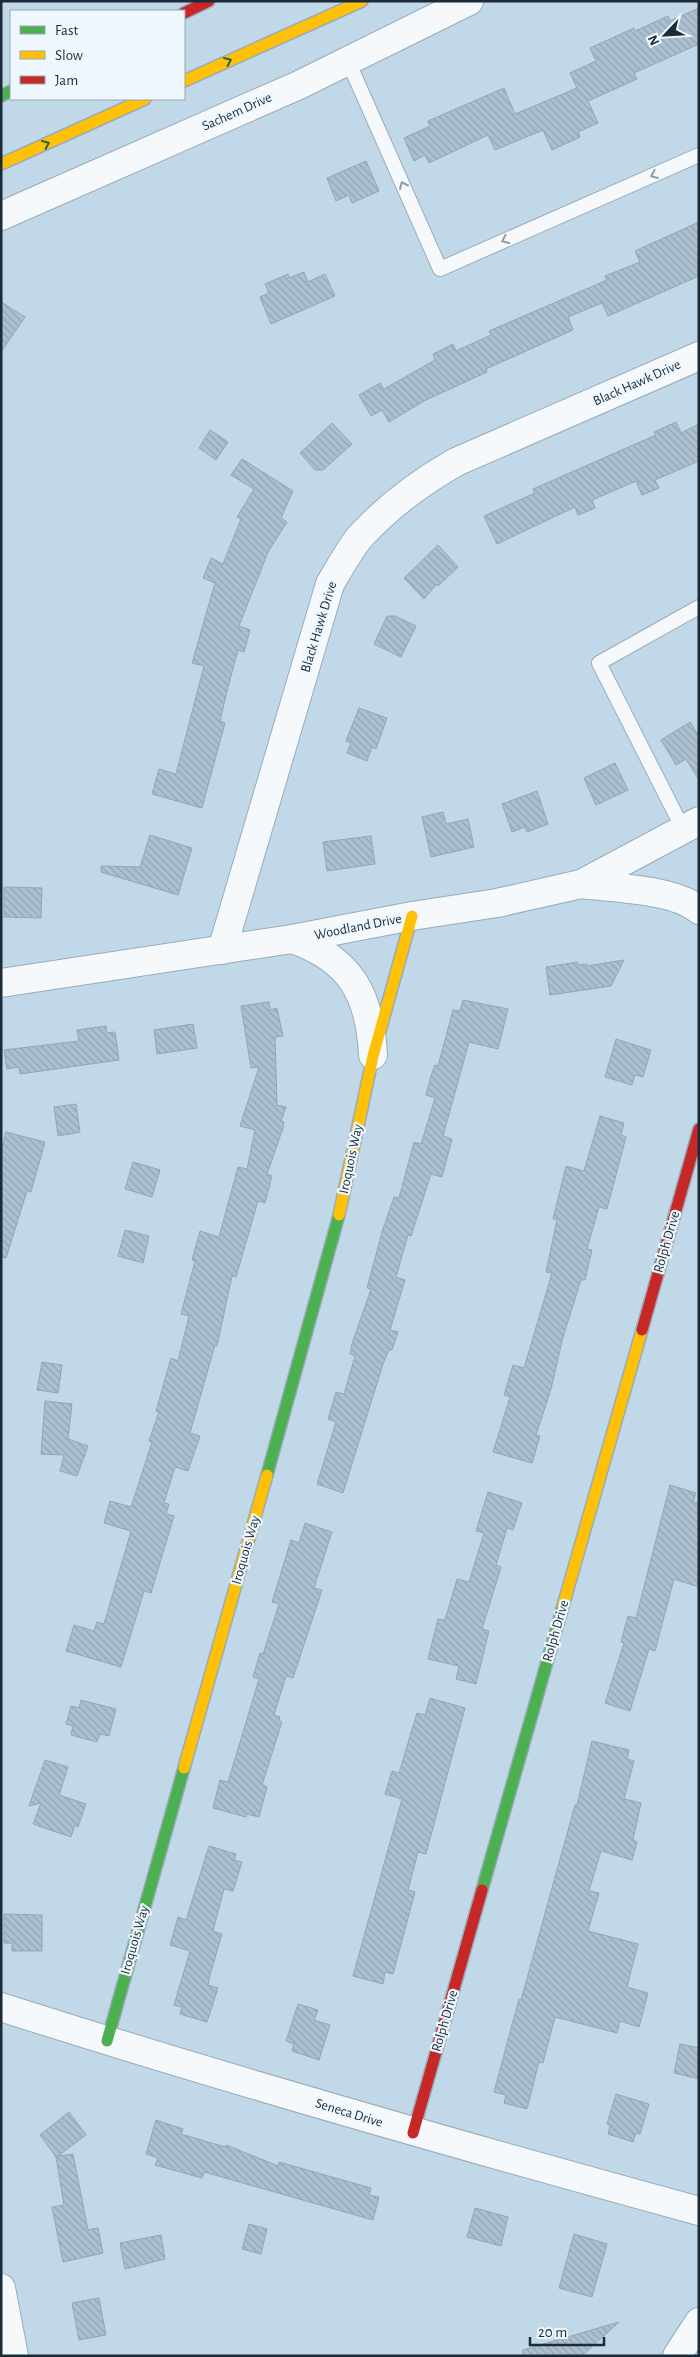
<svg xmlns="http://www.w3.org/2000/svg" width="700" height="2357" font-family="'Alegreya Sans',sans-serif">
<style>
.building{fill:url(#building-back-hatch);stroke:#94a6b4}
.lines{fill:none;stroke-linecap:round;stroke-linejoin:round}
.lane-casing{stroke:#9aabb9;stroke-width:16}
.street-casing{stroke:#9aabb9;stroke-width:30}
.fast-casing{stroke:#9aabb9;stroke-width:14}
.slow-casing{stroke:#9aabb9;stroke-width:14}
.jam-casing{stroke:#9aabb9;stroke-width:14}
.lane{stroke:#f6f9fc;stroke-width:14}
.street{stroke:#f6f9fc;stroke-width:28}
.fast{stroke:#4caf50;stroke-width:11}
.slow{stroke:#ffc107;stroke-width:11}
.jam{stroke:#c62828;stroke-width:11}
.oneway{stroke:#2f6041}
.oneway2{stroke:#939ca3}
.labels{text-anchor:middle;dominant-baseline:central;stroke-width:4.5;stroke-linejoin:round;paint-order:stroke}
.street-label{font-size:14px;fill:#1b2b37;stroke:#eef7fd}
</style>
<defs>
<pattern id="building-back-hatch" width="6" height="6" patternUnits="userSpaceOnUse" patternTransform="scale(1.25)"><rect width="6" height="6" fill="#abc0d0"/><path d="M-1 5l2 2M0 0l6 6M5-1l2 2" fill="none" stroke="#93a5b3"/></pattern>
</defs>
<rect width="100%" height="100%" fill="#c1d8e9"/>
<g class="building">
<path d="M699,8V44L634,73L637,79L588,101L598,123L578,132L580,137L552,150L543,130L495,150L488,135L429,163L425,155L414,161L404,138L430,126L428,121L504,88L515,114L577,88L570,73L596,61L590,48L634,28L635,31L668,16L670,21Z"/>
<path d="M366,161L379,191L352,203L349,195L336,201L327,178Z"/>
<path d="M699,222V276L608,316L602,303L568,317L573,330L486,369L487,372L424,401L389,422L382,410L371,416L359,395L380,383L384,389L435,360L433,354L453,344L456,351L491,335L489,331L607,280L605,276L640,262L635,251Z"/>
<path d="M304,272L308,282L325,274L335,296L271,324L260,297L269,293L265,284L288,274L289,278Z"/>
<path d="M1,302L25,317L1,352Z"/>
<path d="M676,422L681,433L699,424V461L655,480L659,488L642,495L636,481L592,500L595,508L578,515L575,507L497,544L484,516L535,493L533,489L656,435L654,432Z"/>
<path d="M332,423L352,444L323,470H315L300,453Z"/>
<path d="M210,430L228,442L216,460L199,448Z"/>
<path d="M242,459L293,491L281,518L287,522L268,552L239,626L250,630L244,652L238,650L227,691L220,721L225,723L202,808L152,794L159,769L176,774L204,666L192,663L215,583L203,578L211,558L223,564L241,519L237,517L254,489L231,475Z"/>
<path d="M438,545L458,567L438,586L437,584L424,599L404,578Z"/>
<path d="M387,616H395L416,626L401,657L374,644Z"/>
<path d="M359,708L387,718L376,749L372,747L367,761L347,753L351,743L346,741Z"/>
<path d="M690,722L699,736V780L686,759L676,765L661,740Z"/>
<path d="M615,763L628,790L596,805L584,778Z"/>
<path d="M537,791L548,824L527,832L525,827L512,832L502,804Z"/>
<path d="M443,812L446,824L468,819L474,847L431,857L422,817Z"/>
<path d="M150,835L192,848L178,895L101,872V866L140,867Z"/>
<path d="M371,836L375,864L327,871L323,842Z"/>
<path d="M4,887L42,888L41,918L4,917Z"/>
<path d="M624,960L611,986L550,995L546,967L578,962V965L587,964V966Z"/>
<path d="M463,1000L508,1009L498,1049L469,1042L443,1136L452,1139L442,1177L431,1174L411,1236L408,1235L396,1277L405,1280L390,1330L398,1332L392,1350H389L383,1364L343,1493L317,1484L336,1422L328,1419L336,1392L344,1394L355,1356L350,1354L352,1344L371,1289L367,1288L382,1232L394,1197L399,1198L414,1142L421,1144L435,1098L426,1095L431,1076L435,1065L438,1066L453,1010L460,1011Z"/>
<path d="M269,1002L270,1010L277,1008L283,1036L275,1037L277,1105L286,1107L281,1121L284,1122L283,1128L267,1174L272,1176L265,1203L258,1201L236,1277L232,1276L217,1346L215,1345L190,1433L200,1436L188,1471L175,1467L164,1503L169,1504L166,1514L174,1516L151,1593L144,1591L121,1667L66,1651L74,1625L94,1631L97,1622L104,1624L131,1531L104,1523L110,1501L131,1507L152,1442L149,1441L159,1412L156,1411L171,1358L178,1361L189,1316L181,1314L195,1261L192,1260L200,1231L219,1237L238,1167L247,1169L255,1130L240,1126L259,1067L251,1068L241,1006Z"/>
<path d="M193,1024L197,1048L157,1054L154,1030Z"/>
<path d="M106,1026L107,1033L115,1032L119,1060L20,1074L19,1067L7,1069L4,1050L79,1041L77,1030Z"/>
<path d="M616,1039L651,1050L643,1077L635,1075L632,1085L605,1077Z"/>
<path d="M76,1104L80,1132L58,1136L54,1107Z"/>
<path d="M600,1116L624,1123L621,1135L626,1137L607,1209L599,1207L587,1249L592,1250L585,1280H581L563,1337L551,1389L536,1435L540,1436L532,1463L493,1452L510,1397L504,1395L513,1365L524,1368L552,1273L546,1272L557,1220L553,1219L566,1166L584,1171Z"/>
<path d="M6,1132L45,1142L31,1192L27,1191L6,1258L1,1257V1152Z"/>
<path d="M133,1162L160,1170L152,1197L125,1189Z"/>
<path d="M125,1230L149,1236L143,1263L118,1256Z"/>
<path d="M42,1362L62,1365L58,1393L37,1390Z"/>
<path d="M45,1401L72,1404L68,1439L88,1446L77,1476L60,1471L64,1455L41,1454Z"/>
<path d="M670,1485L696,1493L693,1502L699,1503V1587L674,1579L655,1651L649,1649L630,1711L605,1703L624,1643L621,1642L628,1616L636,1618Z"/>
<path d="M488,1492L522,1503L513,1530L507,1528L496,1565L501,1567L482,1629L489,1631L476,1684L456,1679L459,1666L428,1659L438,1619L445,1620L457,1579L469,1582L484,1533L476,1531Z"/>
<path d="M305,1523L332,1532L314,1588L322,1590L293,1678L286,1676L274,1715L280,1717L279,1720L282,1722L262,1785L267,1787L259,1817L247,1814L246,1817L213,1808L220,1780L228,1782L259,1679L253,1677L260,1653L263,1654L279,1604L272,1602L291,1540L299,1543Z"/>
<path d="M430,1698L465,1708L426,1854L418,1852L408,1890L415,1892L393,1974L385,1972L383,1984L353,1976L402,1799L385,1794L392,1771L399,1773L417,1713L425,1715Z"/>
<path d="M81,1700L116,1709L109,1736L100,1734L97,1742L71,1735L73,1726L66,1724L71,1706L79,1708Z"/>
<path d="M592,1741L629,1750L627,1759L634,1761L624,1799L641,1803L633,1840L637,1842L632,1860L601,1851L589,1891L599,1893L588,1931L638,1944L627,1987L648,1993L639,2027L620,2021L617,2033L555,2017L543,2063L539,2062L527,2109L504,2103L506,2095L494,2092L519,1999L521,2000L575,1805H577Z"/>
<path d="M45,1760L68,1767L59,1795L86,1804L78,1827L75,1825L71,1837L33,1824L41,1803L29,1806Z"/>
<path d="M209,1846L236,1854L234,1860L242,1862L233,1891L224,1889L213,1931L222,1934L210,1975L208,1985L218,1988L207,2022L180,2014L182,2007L174,2005L190,1951L170,1945L178,1917L186,1920Z"/>
<path d="M4,1914L42,1915V1951H12V1943H4Z"/>
<path d="M298,2004L318,2010L314,2020L330,2025L319,2060L292,2051L294,2044L286,2041Z"/>
<path d="M680,2044L699,2048V2079L674,2073Z"/>
<path d="M616,2094L649,2104L640,2134L636,2133L633,2142L608,2134L610,2125L607,2124Z"/>
<path d="M69,2112L86,2135L58,2156L73,2154L88,2230L98,2228L103,2253L63,2262L52,2207L64,2205L56,2157L40,2135Z"/>
<path d="M156,2120L183,2129L181,2134L225,2147L226,2145L278,2166L279,2162L371,2188L369,2195L379,2197L373,2220L204,2172L202,2178L155,2165L158,2158L146,2154Z"/>
<path d="M475,2208L508,2217L501,2246L467,2237Z"/>
<path d="M249,2224L267,2229L261,2254L242,2249Z"/>
<path d="M574,2234L607,2244L592,2297L559,2288Z"/>
<path d="M161,2235L165,2259L125,2269L120,2243Z"/>
<path d="M99,2298L106,2335L79,2340L72,2303Z"/>
<path d="M619,2322L582,2356H523V2350Z"/>
</g>
<g class="lines">
<defs>
<g id="lane">
<path d="M348,61L440,269L699,155"/>
<path d="M683,829L599,663L699,607"/>
</g>
<g id="street">
<path d="M1,216L299,85L469,1"/>
<path d="M581,884C612,888 676,889 699,910"/>
<path d="M292,939C351,959 370,995 373,1055"/>
<path d="M222,950L330,584C339,569 348,552 359,538C387,507 421,482 456,462L699,356"/>
<path d="M1,983L292,939L412,916L497,903L581,884L699,821"/>
<path d="M1,2007C232,2081 465,2147 699,2211"/>
<path d="M1,2288L14,2356"/>
<path d="M677,2356L699,2322"/>
</g>
<g id="fast">
<path d="M1,96L11,91"/>
<path d="M267,1475L339,1215"/>
<path d="M482,1890L563,1606"/>
<path d="M107,2041L184,1768"/>
</g>
<g id="slow">
<path d="M184,81L362,1"/>
<path d="M1,164L145,99"/>
<path d="M339,1215L373,1056L412,916"/>
<path d="M563,1606L642,1330"/>
<path d="M184,1768L267,1475"/>
</g>
<g id="jam">
<path d="M184,13L209,1"/>
<path d="M642,1330L699,1129"/>
<path d="M413,2133L482,1890"/>
</g>
</defs>
<use href="#lane" class="lane-casing"/>
<use href="#street" class="street-casing"/>
<use href="#fast" class="fast-casing"/>
<use href="#slow" class="slow-casing"/>
<use href="#jam" class="jam-casing"/>
<use href="#lane" class="lane"/>
<use href="#street" class="street"/>
<use href="#fast" class="fast"/>
<use href="#slow" class="slow"/>
<use href="#jam" class="jam"/>
</g>
<defs><path id="oneway-chevron" d="M-2-3.5L2.5 0L-2 3.5" fill="none" stroke-width="1.6" stroke-linecap="round" stroke-linejoin="round" transform="scale(1.25)"/></defs>
<g class="oneway">
<use href="#oneway-chevron" transform="translate(228 61) rotate(-24)"/>
<use href="#oneway-chevron" transform="translate(46 144) rotate(-25)"/>
</g>
<g class="oneway2">
<use href="#oneway-chevron" transform="translate(654 175) rotate(156)"/>
<use href="#oneway-chevron" transform="translate(403 185) rotate(-114)"/>
<use href="#oneway-chevron" transform="translate(505 240) rotate(156)"/>
</g>
<g class="labels">
<g class="street-label">
<text transform="translate(237 112) rotate(-24)">Sachem Drive</text>
<text transform="translate(637 383) rotate(-24)">Black Hawk Drive</text>
<text transform="translate(319 627) rotate(-73)">Black Hawk Drive</text>
<text transform="translate(358 927) rotate(-11)">Woodland Drive</text>
<text transform="translate(351 1159) rotate(-78)">Iroquois Way</text>
<text transform="translate(667 1242) rotate(-74)">Rolph Drive</text>
<text transform="translate(246 1550) rotate(-74)">Iroquois Way</text>
<text transform="translate(556 1631) rotate(-74)">Rolph Drive</text>
<text transform="translate(135 1940) rotate(-74)">Iroquois Way</text>
<text transform="translate(445 2021) rotate(-74)">Rolph Drive</text>
<text transform="translate(349 2113) rotate(17)">Seneca Drive</text>
</g>
</g>
<rect width="700" height="2357" fill="none" stroke="#1b2b37" stroke-width="5"/>
<rect x="10" y="10" width="175" height="90" fill="#eef7fd" stroke="#9aa5ae"/>
<rect x="20" y="26" width="25" height="8" fill="#4caf50" stroke="#9aa5ae"/>
<text x="55" y="35" font-size="15" fill="#1b2b37">Fast</text>
<rect x="20" y="51" width="25" height="8" fill="#ffc107" stroke="#9aa5ae"/>
<text x="55" y="60" font-size="15" fill="#1b2b37">Slow</text>
<rect x="20" y="76" width="25" height="8" fill="#c62828" stroke="#9aa5ae"/>
<text x="55" y="85" font-size="15" fill="#1b2b37">Jam</text>
<g transform="translate(665 35) rotate(245)" stroke="#eef7fd" stroke-width="4" paint-order="stroke">
<path d="M0-4L9 19L0 12L-9 19Z" fill="#1b2b37"/>
<text y="-8" font-size="14" font-weight="bold" text-anchor="middle" fill="#1b2b37">N</text>
</g>
<path d="M530 2337v8h74v-8" fill="none" stroke="#1b2b37" stroke-width="2.5"/>
<text x="538" y="2337" font-size="15" fill="#1b2b37" stroke="#eef7fd" stroke-width="4" paint-order="stroke">20 m</text>
</svg>
